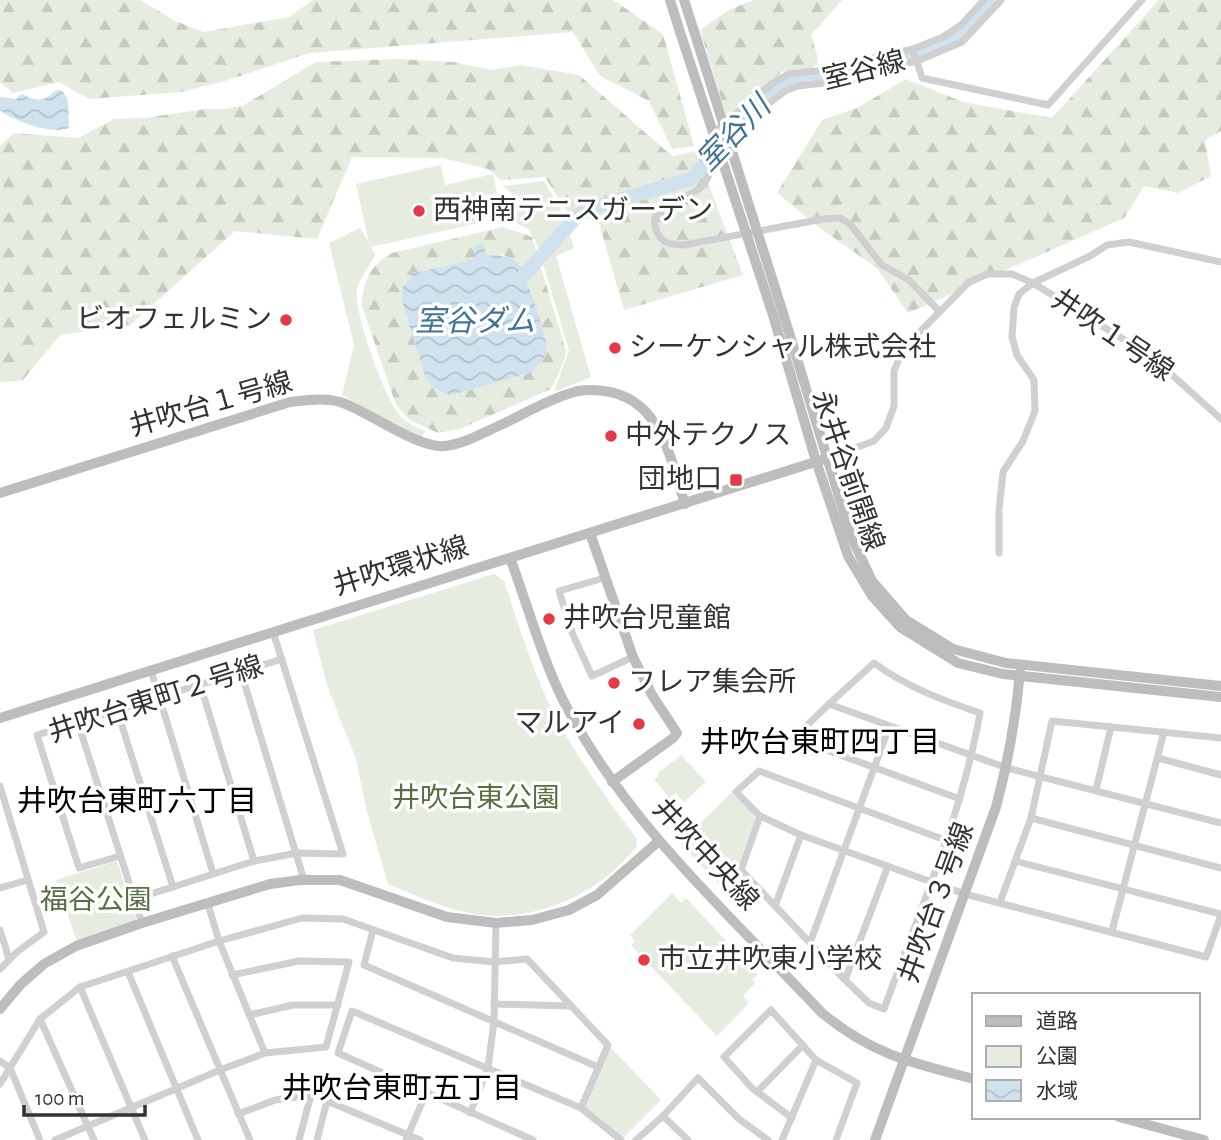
<svg xmlns="http://www.w3.org/2000/svg" width="1221" height="1140" font-family="'Alegreya Sans','Noto Sans JP',sans-serif">
<style>
.forest{fill:url(#forest-firs);fill-rule:evenodd}
.park{fill:#e6ecdf}
.water{fill:url(#water-waves)}
.lines{fill:none;stroke-linecap:round;stroke-linejoin:round}
.river{stroke:#cfe2ee;stroke-width:14}
.street{stroke:#d0d0d0;stroke-width:7}
.secondary{stroke:#bdbdbd;stroke-width:10}
.secondary-bridge{stroke:#bdbdbd;stroke-width:10}
.poi-dot{fill:#e63946;stroke:#fff;stroke-width:2.5}
.labels{text-anchor:middle;dominant-baseline:central;stroke-width:7;stroke-linejoin:round;paint-order:stroke}
.street-label{font-size:28px;fill:#333;stroke:#fff}
.poi-label{font-size:28px;fill:#333;stroke:#fff;text-anchor:start}
.park-label{font-size:28px;fill:#56703f;stroke:#fff}
.water-label{font-size:30px;font-style:italic;fill:#3f7597;stroke:#fff}
.neighbourhood-label{font-size:30px;fill:#000;stroke:#fff}
</style>
<defs>
<pattern id="forest-firs" width="22" height="20" patternUnits="userSpaceOnUse" patternTransform="scale(1.75)"><rect width="22" height="20" fill="#e6ecdf"/><path d="M5 1l3.5 6h-7zM16 11l3.5 6h-7z" fill="#c6cbc0"/></pattern>
<pattern id="water-waves" width="16" height="10" patternUnits="userSpaceOnUse" patternTransform="scale(1.75)"><rect width="16" height="10" fill="#cfe2ee"/><path d="M0 5q4-4 8 0t8 0" fill="none" stroke="#b2c2cd"/></pattern>
</defs>
<rect width="100%" height="100%" fill="#fff"/>
<g class="forest">
<path d="M0,0H140L175,21L204,32L289,17L313,0H613L663,34L694,146L672,149L649,101L600,76L573,32L309,53L225,81L181,92L89,99L59,82L13,93L0,82Z"/>
<path d="M753,0H842L811,35L818,58L817,64L812,68L783,71L727,118L700,30L729,10Z"/>
<path d="M1159,0H1221V131L1205,140L1211,176L1178,193L1144,186L1124,218L908,313L877,268L824,231L777,193L822,120L857,108L906,79L963,102L1052,118Z"/>
<path d="M397,59L453,62L491,70L521,65L579,75L672,156L696,151L743,275L624,310L595,209L568,213L545,177L501,180L488,169L443,158L352,157L317,239L235,231L130,325L60,335L22,381L0,382V146L14,133L78,138L114,119L145,118L205,109H226L244,105L316,62Z"/>
<path d="M503,227L532,237L566,351L563,364L551,389L460,429L438,433L410,420L396,405L362,306C362,283 371,264 392,253ZM501,254L508,257L529,373L452,395C438,393 433,388 425,377L402,301L413,273Z"/>
</g>
<g class="park">
<path d="M441,165L445,185L493,174L497,193L473,198L479,223L371,247L375,255C370,265 360,278 357,289C353,311 385,400 401,417C407,423 417,427 425,431L421,439L342,395L354,345L329,243L360,228L369,243L356,184Z"/>
<path d="M544,181L563,213L574,248L556,256L591,377L554,392L569,350L537,244L528,229L512,221V194L503,186Z"/>
<path d="M494,574L504,581C516,618 528,656 544,693C568,746 602,792 637,839L636,848C626,858 617,869 605,878C568,906 516,923 469,913C441,907 414,895 388,884L367,812L356,759L327,685L313,630Z"/>
<path d="M681,755L706,782L684,802L676,793L669,798L654,779L658,776V773Z"/>
<path d="M731,793L754,814L755,819L736,872L721,886L680,843Z"/>
<path d="M117,861L137,922L77,942L56,880Z"/>
<path d="M672,893L681,903L686,898L758,975L753,979L755,983L743,996L749,1003L717,1036L631,945L635,941L630,935Z"/>
<path d="M608,1045L661,1100L621,1140L581,1108Z"/>
</g>
<g class="water">
<path d="M56,90H62L68,100L69,128C50,135 16,121 0,111V97L16,99L22,94C37,102 44,102 56,90Z"/>
<path d="M483,243L487,256C502,254 510,255 521,267C527,284 549,337 546,352C544,361 536,368 529,373L452,395C438,393 433,388 425,377L402,301V289L413,273L476,259L473,246Z"/>
</g>
<g class="lines">
<path class="river" d="M524,275L578,215L605,204L691,179L705,164L710,152L743,116L791,80L839,74L908,58L952,40L969,29L992,0"/>
<g class="street">
<path d="M913,49L922,78L1048,105L1142,0"/>
<path d="M713,162L702,157L707,145L719,128L773,83L788,74L842,68L863,60L913,49L943,37L961,25L984,0"/>
<path d="M939,311L909,280L882,265L850,224L840,218L823,219L684,245C673,245 662,244 657,232C644,204 687,201 701,187C712,177 713,155 722,143C738,123 765,107 785,91L797,86L853,80L870,71L917,61L962,42L1001,0"/>
<path d="M828,458L874,441L886,428L894,406V371L903,349L969,282L987,274H1012L1033,283L1152,357L1221,419"/>
<path d="M999,553V510L1003,472L1023,441L1035,411L1034,380L1017,355L1012,337L1014,307L1019,294L1033,283L1090,256L1107,245L1129,242L1221,262"/>
<path d="M604,578L559,591L573,635L592,676L633,657"/>
<path d="M151,670L213,873"/>
<path d="M241,672L304,880"/>
<path d="M200,684L254,861"/>
<path d="M829,704L794,738L960,799"/>
<path d="M117,710L173,887"/>
<path d="M78,723L142,923"/>
<path d="M1158,758L1221,775"/>
<path d="M0,786L44,932L17,952L0,969"/>
<path d="M1096,790L1111,727"/>
<path d="M760,816L741,870L845,980L869,1003L884,1009C919,912 962,815 980,713C942,700 907,687 874,663L829,704L1007,768L1221,823"/>
<path d="M1031,818L1221,868"/>
<path d="M945,840L759,771L736,792L760,816L801,835L965,894L1206,957L1221,915"/>
<path d="M120,856L79,868L37,735L282,659"/>
<path d="M1015,861L1221,914"/>
<path d="M0,888L28,880"/>
<path d="M135,899L254,861L297,853L343,854L273,632"/>
<path d="M1000,902L1031,818L1052,721L1221,738"/>
<path d="M208,904L219,941L265,1053"/>
<path d="M775,906L801,835"/>
<path d="M0,930L9,959"/>
<path d="M373,930L364,965L598,1067"/>
<path d="M1112,931L1164,732"/>
<path d="M810,943L889,727"/>
<path d="M172,956L250,1140"/>
<path d="M128,972L198,1140"/>
<path d="M845,980L888,866"/>
<path d="M80,987L145,1140"/>
<path d="M494,1004L569,1006"/>
<path d="M249,1015L293,1005H338"/>
<path d="M40,1019L94,1140"/>
<path d="M0,1061L10,1068L40,1140"/>
<path d="M0,1084L40,1019L80,987L219,941L302,918L343,919L453,958L495,962L527,959L608,1045L581,1108"/>
<path d="M757,1092L803,1045"/>
<path d="M470,1113L488,1068L494,1021L496,923"/>
<path d="M238,1114L275,1100L311,1095L299,1140"/>
<path d="M792,1118L752,1088L724,1057L771,1010L816,1060L857,1083L836,1140"/>
<path d="M55,1140L220,1070L265,1053L326,1047L349,962L299,961L232,975"/>
<path d="M317,1140L327,1101L420,1140"/>
<path d="M406,1140L426,1093"/>
<path d="M533,1140L338,1053L352,1011L581,1108L621,1140"/>
<path d="M636,1140L663,1116"/>
<path d="M688,1140L663,1116L698,1078L739,1119L768,1140"/>
<path d="M782,1140L816,1060"/>
</g>
<g class="secondary">
<path d="M670,0L680,32"/>
<path d="M684,0L693,28"/>
<path d="M783,313L851,536L872,581L906,620L953,649L1006,663L1221,686"/>
<path d="M773,315L816,461L848,556L872,596L900,627L958,663L1003,674L1221,697"/>
<path d="M0,493L290,402C307,400 327,397 343,403C371,413 418,449 445,446C465,444 486,431 505,423C525,413 546,401 568,394C580,389 591,389 604,391C661,398 670,458 685,504"/>
<path d="M590,533L633,657L652,695L677,733L673,738L612,782"/>
<path d="M510,558C528,606 541,656 564,702C626,823 730,915 822,1013C873,1055 912,1063 974,1079"/>
<path d="M0,718L828,458"/>
<path d="M0,1009L20,985L44,964L76,946L142,923L270,884L300,880H340L447,917L496,923L532,920L569,910L597,895L659,841"/>
<path d="M1119,1117L1204,1140"/>
<path d="M875,1140L996,807C1008,762 1016,718 1020,672"/>
</g>
<g class="secondary-bridge">
<path d="M693,28L783,313"/>
<path d="M680,32L773,315"/>
</g>
</g>
<g class="poi-dot">
<circle cx="419" cy="211" r="7"/>
<circle cx="286" cy="320" r="7"/>
<circle cx="615" cy="348" r="7"/>
<circle cx="611" cy="436" r="7"/>
<rect x="729" y="473" width="14" height="14" rx="3.5"/>
<circle cx="549" cy="619" r="7"/>
<circle cx="614" cy="683" r="7"/>
<circle cx="639" cy="724" r="7"/>
<circle cx="644" cy="960" r="7"/>
</g>
<g class="labels">
<g class="street-label">
<text transform="translate(864 71) rotate(-14)">室谷線</text>
<text transform="translate(1112 336) rotate(34)">井吹１号線</text>
<text transform="translate(211 405) rotate(-16)">井吹台１号線</text>
<text transform="translate(847 471) rotate(71)">永井谷前開線</text>
<text transform="translate(401 567) rotate(-17)">井吹環状線</text>
<text transform="translate(156 700) rotate(-18)">井吹台東町２号線</text>
<text transform="translate(705 855) rotate(47)">井吹中央線</text>
<text transform="translate(937 903) rotate(-70)">井吹台３号線</text>
</g>
<g class="poi-label">
<text x="433" y="211">西神南テニスガーデン</text>
<text x="272" y="320" text-anchor="end">ビオフェルミン</text>
<text x="629" y="348">シーケンシャル株式会社</text>
<text x="625" y="436">中外テクノス</text>
<text x="722" y="480" text-anchor="end">団地口</text>
<text x="563" y="619">井吹台児童館</text>
<text x="628" y="683">フレア集会所</text>
<text x="625" y="724" text-anchor="end">マルアイ</text>
<text x="658" y="960">市立井吹東小学校</text>
</g>
<g class="park-label">
<text x="476" y="799">井吹台東公園</text>
<text x="96" y="901">福谷公園</text>
</g>
<g class="water-label">
<text transform="translate(734 134) rotate(-46)">室谷川</text>
<text x="475" y="322">室谷ダム</text>
</g>
<g class="neighbourhood-label">
<text x="820" y="743">井吹台東町四丁目</text>
<text x="137" y="802">井吹台東町六丁目</text>
<text x="402" y="1089">井吹台東町五丁目</text>
</g>
</g>
<rect x="972" y="993" width="228" height="126" fill="#ffffff" stroke="#adadad" stroke-width="2"/>
<rect x="986" y="1016" width="35" height="10" fill="#bdbdbd" stroke="#adadad" stroke-width="2"/>
<text x="1036" y="1028" font-size="21" fill="#333333">道路</text>
<rect x="986" y="1046" width="35" height="21" fill="#e6ecdf" stroke="#adadad" stroke-width="2"/>
<text x="1036" y="1063" font-size="21" fill="#333333">公園</text>
<rect x="986" y="1080" width="35" height="21" fill="url(#water-waves)" stroke="#adadad" stroke-width="2"/>
<text x="1036" y="1098" font-size="21" fill="#333333">水域</text>
<path d="M24 1105v10h121v-10" fill="none" stroke="#333333" stroke-width="3.5"/>
<text x="35" y="1105" font-size="21" fill="#333333" stroke="#ffffff" stroke-width="5" paint-order="stroke">100 m</text>
</svg>
